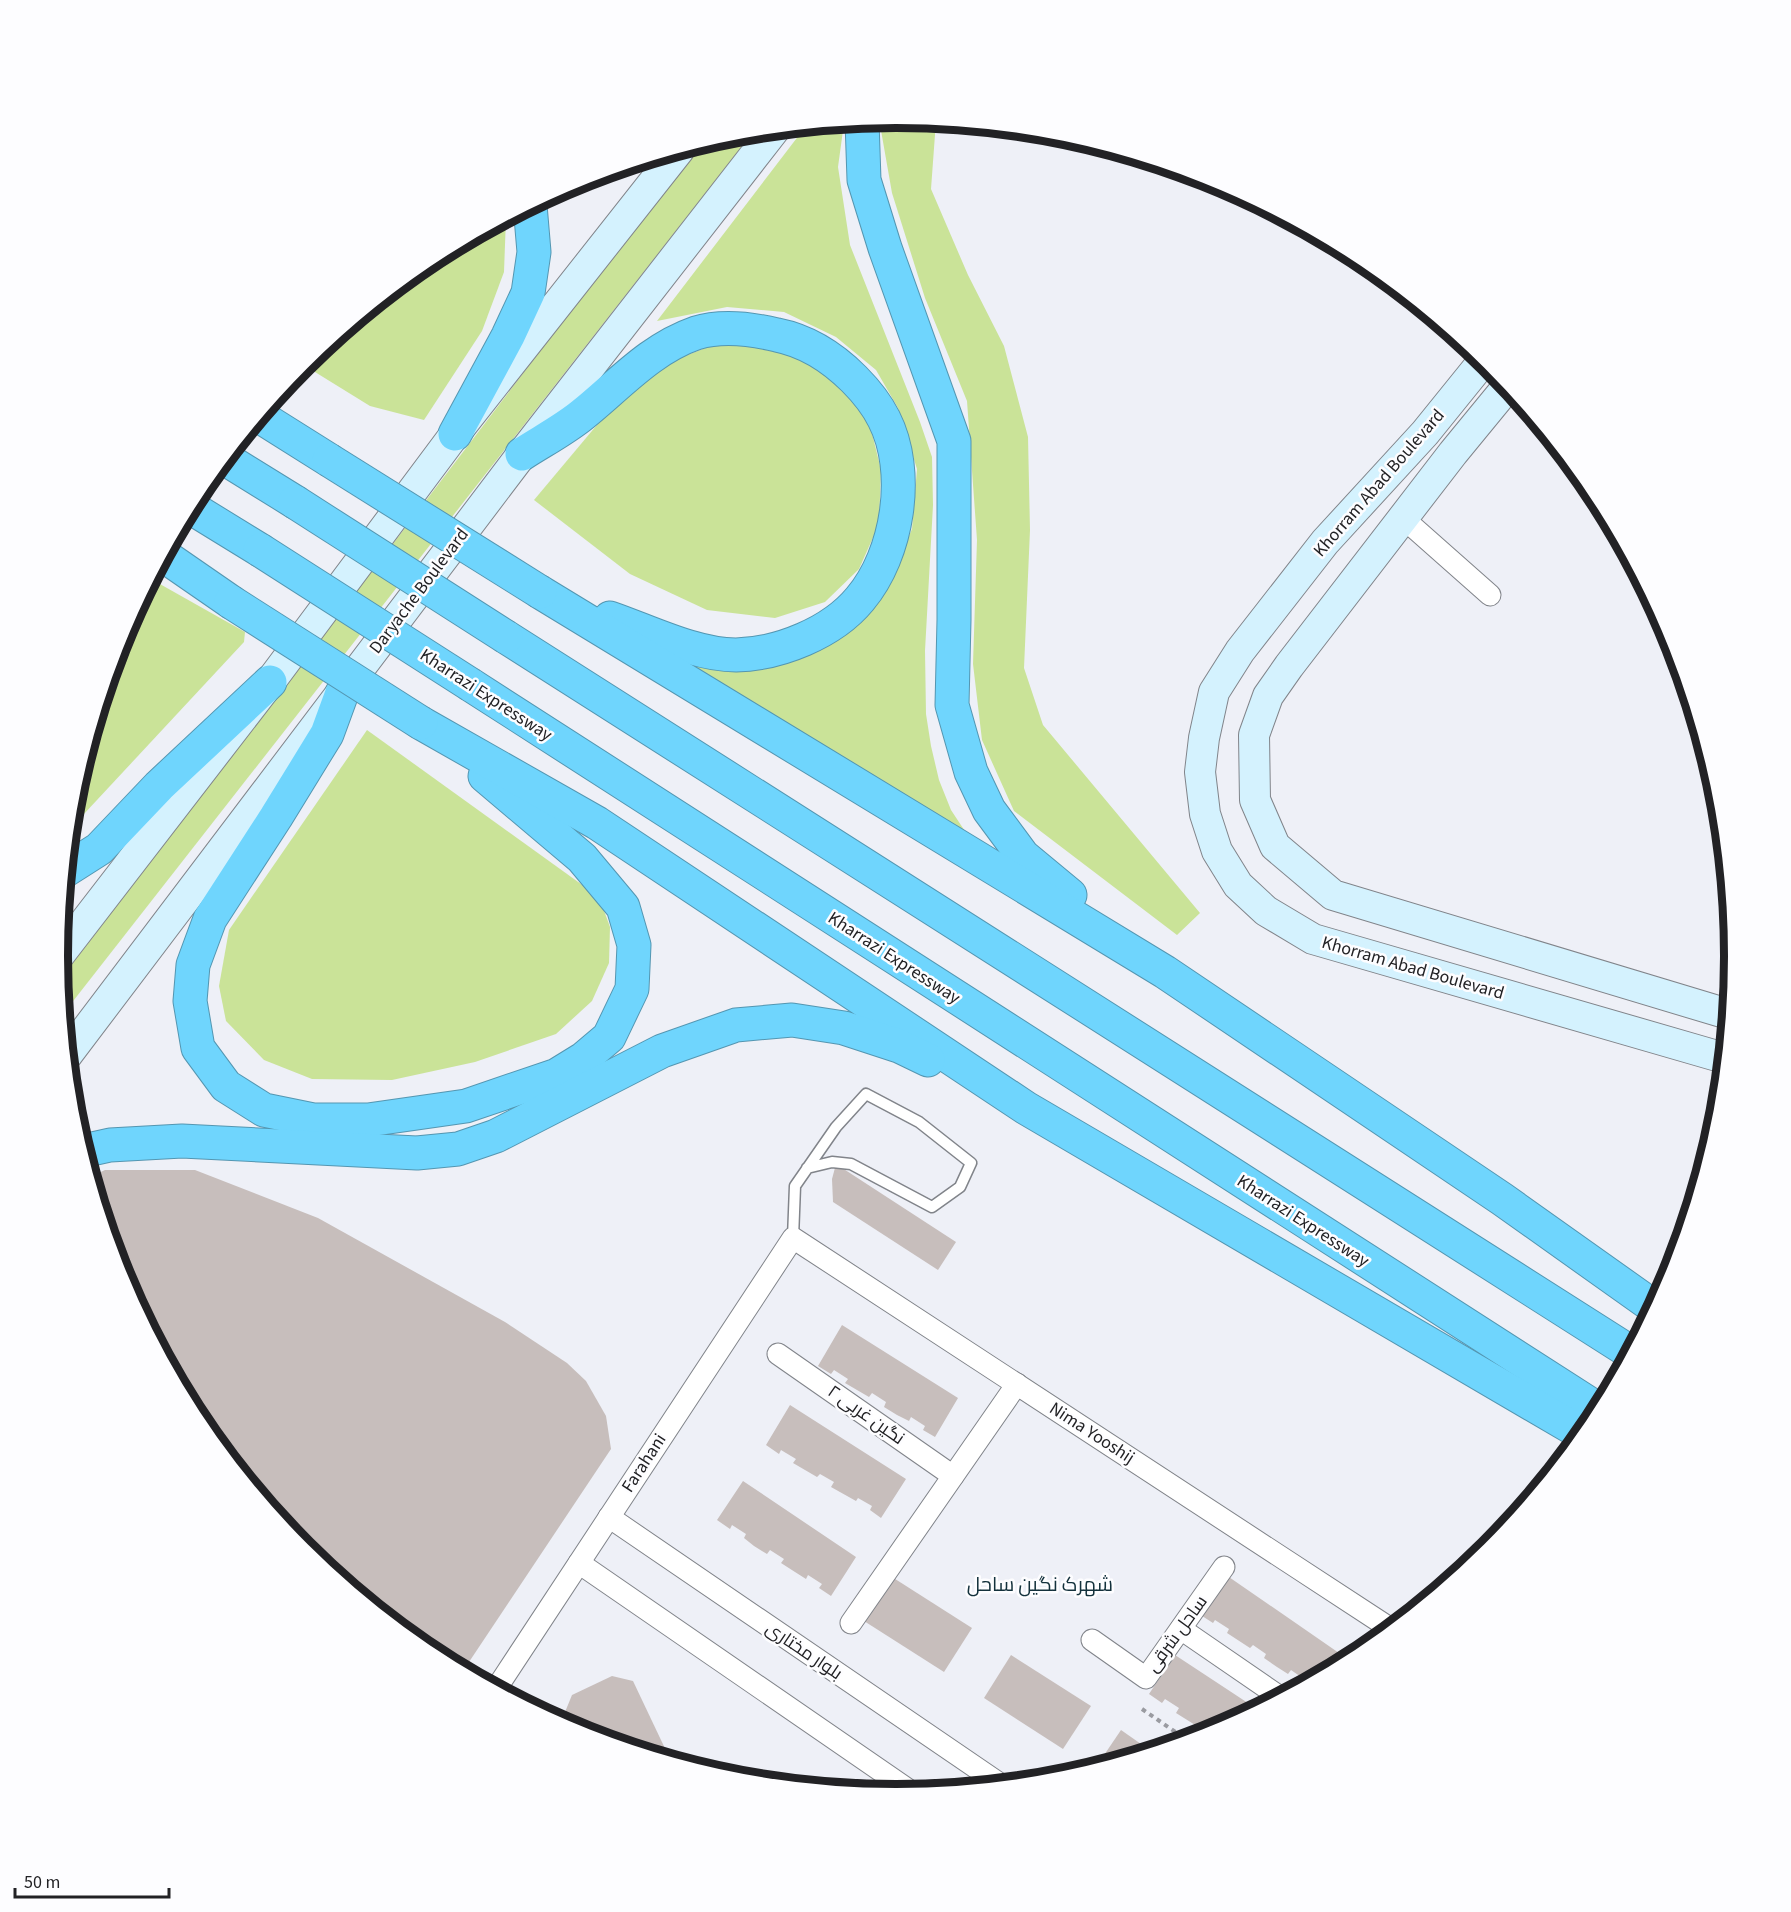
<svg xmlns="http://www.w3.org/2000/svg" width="1791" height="1912" font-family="'Source Sans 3',Cairo,sans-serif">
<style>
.green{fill:#cae398}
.building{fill:#c7bebc}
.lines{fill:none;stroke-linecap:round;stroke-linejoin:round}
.lane-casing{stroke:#81848a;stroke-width:13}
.street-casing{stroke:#81848a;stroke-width:23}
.secondary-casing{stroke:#81848a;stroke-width:32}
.highway-casing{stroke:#5496b1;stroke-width:35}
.path{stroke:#9a9ba1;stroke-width:4;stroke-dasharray:4.5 4.5;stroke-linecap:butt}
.lane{stroke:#fff;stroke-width:10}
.street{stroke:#fff;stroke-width:21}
.secondary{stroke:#d4f2fe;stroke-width:30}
.highway{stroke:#6fd5fd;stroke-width:33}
.highway-bridge-casing{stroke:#5496b1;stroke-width:35;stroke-linecap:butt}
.highway-bridge{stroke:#6fd5fd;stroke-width:33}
.labels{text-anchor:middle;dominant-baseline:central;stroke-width:5;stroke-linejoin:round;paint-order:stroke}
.street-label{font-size:18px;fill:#222225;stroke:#fdfdff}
.neighbourhood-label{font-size:20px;fill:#13313c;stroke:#fdfdff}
.rim{fill:none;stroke:#222225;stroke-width:8}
</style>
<rect width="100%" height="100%" fill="#eef0f7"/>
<g class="green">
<path d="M896,118L936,121L931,189L968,275L1004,346L1028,437L1030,530L1024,668L1043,725L1200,913L1177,935L1014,811L982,740L973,664L977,540L967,401L925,298L892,193L879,119Z"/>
<path d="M844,123L838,167L850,245L920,422L932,457L933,505L925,651L926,714L931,746L939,780L951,810L982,857L628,634L747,664L898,561L912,529L917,469L898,408L876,370L836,337L784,312L727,307L657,321L806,126Z"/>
<path d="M754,131L63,1014L59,981L699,143L732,134Z"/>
<path d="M506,218L504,272L482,331L424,420L370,406L302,364L430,259Z"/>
<path d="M716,344L751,345L789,355L822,371L847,394L870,425L881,470L879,524L859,569L825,602L775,618L707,610L630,574L534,500L612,407L656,367Z"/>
<path d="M151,579L245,632L244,642L70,829L73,792L121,635Z"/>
<path d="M367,730L599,897L610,927L609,963L592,1001L556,1034L475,1062L392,1080L312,1079L264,1060L226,1021L219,986L229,930Z"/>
</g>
<g class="building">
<path d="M836,1164L956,1242L938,1270L833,1202L832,1179Z"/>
<path d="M105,1170H195L318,1218L505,1322L567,1363L586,1381L606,1416L611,1449L463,1671L429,1653L302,1549L198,1422L121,1277L90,1177Z"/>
<path d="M842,1325L958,1398L935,1437L923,1430L925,1426L911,1417L909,1421L897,1415L884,1407L886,1402L872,1393L869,1397L845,1383L848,1379L834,1370L831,1374L818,1366Z"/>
<path d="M790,1405L906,1479L881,1518L870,1510L872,1506L858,1498L856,1501L831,1487L834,1482L820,1474L817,1477L793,1463L796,1459L781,1450L779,1454L766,1445Z"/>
<path d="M743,1481L856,1557L831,1596L819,1588L822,1584L808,1575L806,1579L795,1572L781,1563L784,1559L770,1550L767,1554L754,1546L744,1538L746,1534L732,1525L730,1529L717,1520Z"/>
<path d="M1226,1575L1339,1653L1326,1672L1303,1684L1302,1683L1304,1679L1291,1670L1288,1674L1277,1667L1264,1658L1266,1654L1253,1645L1250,1648L1227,1633L1229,1629L1215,1620L1213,1623L1199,1614Z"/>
<path d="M892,1577L972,1628L944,1672L864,1621Z"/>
<path d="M1011,1655L1091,1706L1063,1749L984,1698Z"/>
<path d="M1175,1655L1213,1680L1257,1709L1214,1732L1202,1724L1200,1728L1176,1713L1179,1708L1165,1699L1162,1703L1149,1694Z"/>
<path d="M612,1676L633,1681L670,1759L567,1727L563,1717L572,1695Z"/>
<path d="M1121,1730L1151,1751L1096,1767Z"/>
<path d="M718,1773L771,1778L774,1783L732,1778Z"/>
</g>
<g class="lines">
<defs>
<path id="lane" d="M793,1238L795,1186L836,1127L866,1094L919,1122L971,1163L960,1187L932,1207L851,1164L832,1162L807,1168"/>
<g id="street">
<path d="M1403,518L1490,595"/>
<path d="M778,1354L953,1476"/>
<path d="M609,1517L1000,1784"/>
<path d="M579,1563L913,1793"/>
<path d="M851,1623L1017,1384"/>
<path d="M1181,1629L1280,1697"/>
<path d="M1092,1640L1146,1678L1224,1567"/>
<path d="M496,1689L793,1238L1391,1629"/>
</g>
<g id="secondary">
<path d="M1484,360L1425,433L1325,542L1240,651L1214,692L1204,738L1200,772L1205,814L1217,851L1238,885L1266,911L1313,939L1724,1058"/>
<path d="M1508,386L1453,453L1289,666L1268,696L1254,735L1255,800L1275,846L1333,895L1728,1014"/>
<path d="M57,958L270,682L455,434L679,150"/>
<path d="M67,1055L522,454L775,129"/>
</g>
<g id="highway">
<path d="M862,121L864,180L885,248L954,441V620L952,705L971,772L989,810L1023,856L1070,895"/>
<path d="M259,416L329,460"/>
<path d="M455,434L508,336L528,293L534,252L530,205"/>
<path d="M522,454C542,441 565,429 583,414C619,385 650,349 696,333C722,325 752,329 777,335C807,341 833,358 854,379C866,391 877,405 884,419C911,472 898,554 860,599C832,633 779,654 736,655C695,655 648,631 610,618"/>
<path d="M224,458L295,502"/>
<path d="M190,507L260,550"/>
<path d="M163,555L231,602"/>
<path d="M540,592L1165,972L1502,1199L1654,1307"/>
<path d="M506,637L1630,1352"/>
<path d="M471,685L1599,1410"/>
<path d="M342,693L327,734L276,817L210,919L193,965L190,1001L198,1048L226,1086L264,1110L313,1120H368L466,1106L557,1075L583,1059L609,1037L632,989L634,945L623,907L582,858L485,776"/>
<path d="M421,723L597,823L1026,1108L1583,1434"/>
<path d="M66,870L99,849L159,786L270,682"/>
<path d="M83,1151L110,1145L182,1141L417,1153L458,1149L496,1136L662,1051L736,1025L792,1020L844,1028L899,1046L928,1060"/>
</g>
</defs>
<use href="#lane" class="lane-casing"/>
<use href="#street" class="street-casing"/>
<use href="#secondary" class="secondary-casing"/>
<use href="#highway" class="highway-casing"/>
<path class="path" d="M1142,1709L1187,1740"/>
<use href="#lane" class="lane"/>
<use href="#street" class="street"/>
<use href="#secondary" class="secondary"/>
<use href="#highway" class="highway"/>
<defs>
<g id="highway-bridge">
<path d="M329,460L540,592"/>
<path d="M295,502L506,637"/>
<path d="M260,550L471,685"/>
<path d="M231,602L421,723"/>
</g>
</defs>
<use href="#highway-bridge" class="highway-bridge-casing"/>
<use href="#highway-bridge" class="highway-bridge"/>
</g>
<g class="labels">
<g class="street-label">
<text transform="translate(1379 483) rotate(-49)">Khorram Abad Boulevard</text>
<text transform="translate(419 591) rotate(-53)">Daryache Boulevard</text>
<text transform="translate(486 695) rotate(33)">Kharrazi Expressway</text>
<text transform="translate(894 958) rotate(33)">Kharrazi Expressway</text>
<text transform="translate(1413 968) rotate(16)">Khorram Abad Boulevard</text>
<text transform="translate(1303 1221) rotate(33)">Kharrazi Expressway</text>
<text transform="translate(866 1415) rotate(35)">نگین غربی ۲</text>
<text transform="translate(1092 1433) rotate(33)">Nima Yooshij</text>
<text transform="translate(644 1463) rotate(-57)">Farahani</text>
<text transform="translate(1177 1634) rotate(-54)">ساحل شرقی</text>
<text transform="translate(804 1651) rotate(34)">بلوار مختاری</text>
</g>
<g class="neighbourhood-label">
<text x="1040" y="1585">شهرک نگین ساحل</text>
</g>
</g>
<path d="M0 0H1791V1912H0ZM68 956a828 828 0 1 1 1656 0a828 828 0 1 1-1656 0Z" fill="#fdfdff" fill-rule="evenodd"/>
<path class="rim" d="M68 956a828 828 0 1 1 1656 0a828 828 0 1 1-1656 0Z"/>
<path d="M15 1888v9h154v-9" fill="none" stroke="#222225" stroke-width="3"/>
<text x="24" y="1888" font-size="18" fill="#222225" stroke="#fdfdff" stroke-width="4.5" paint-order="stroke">50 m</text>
</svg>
